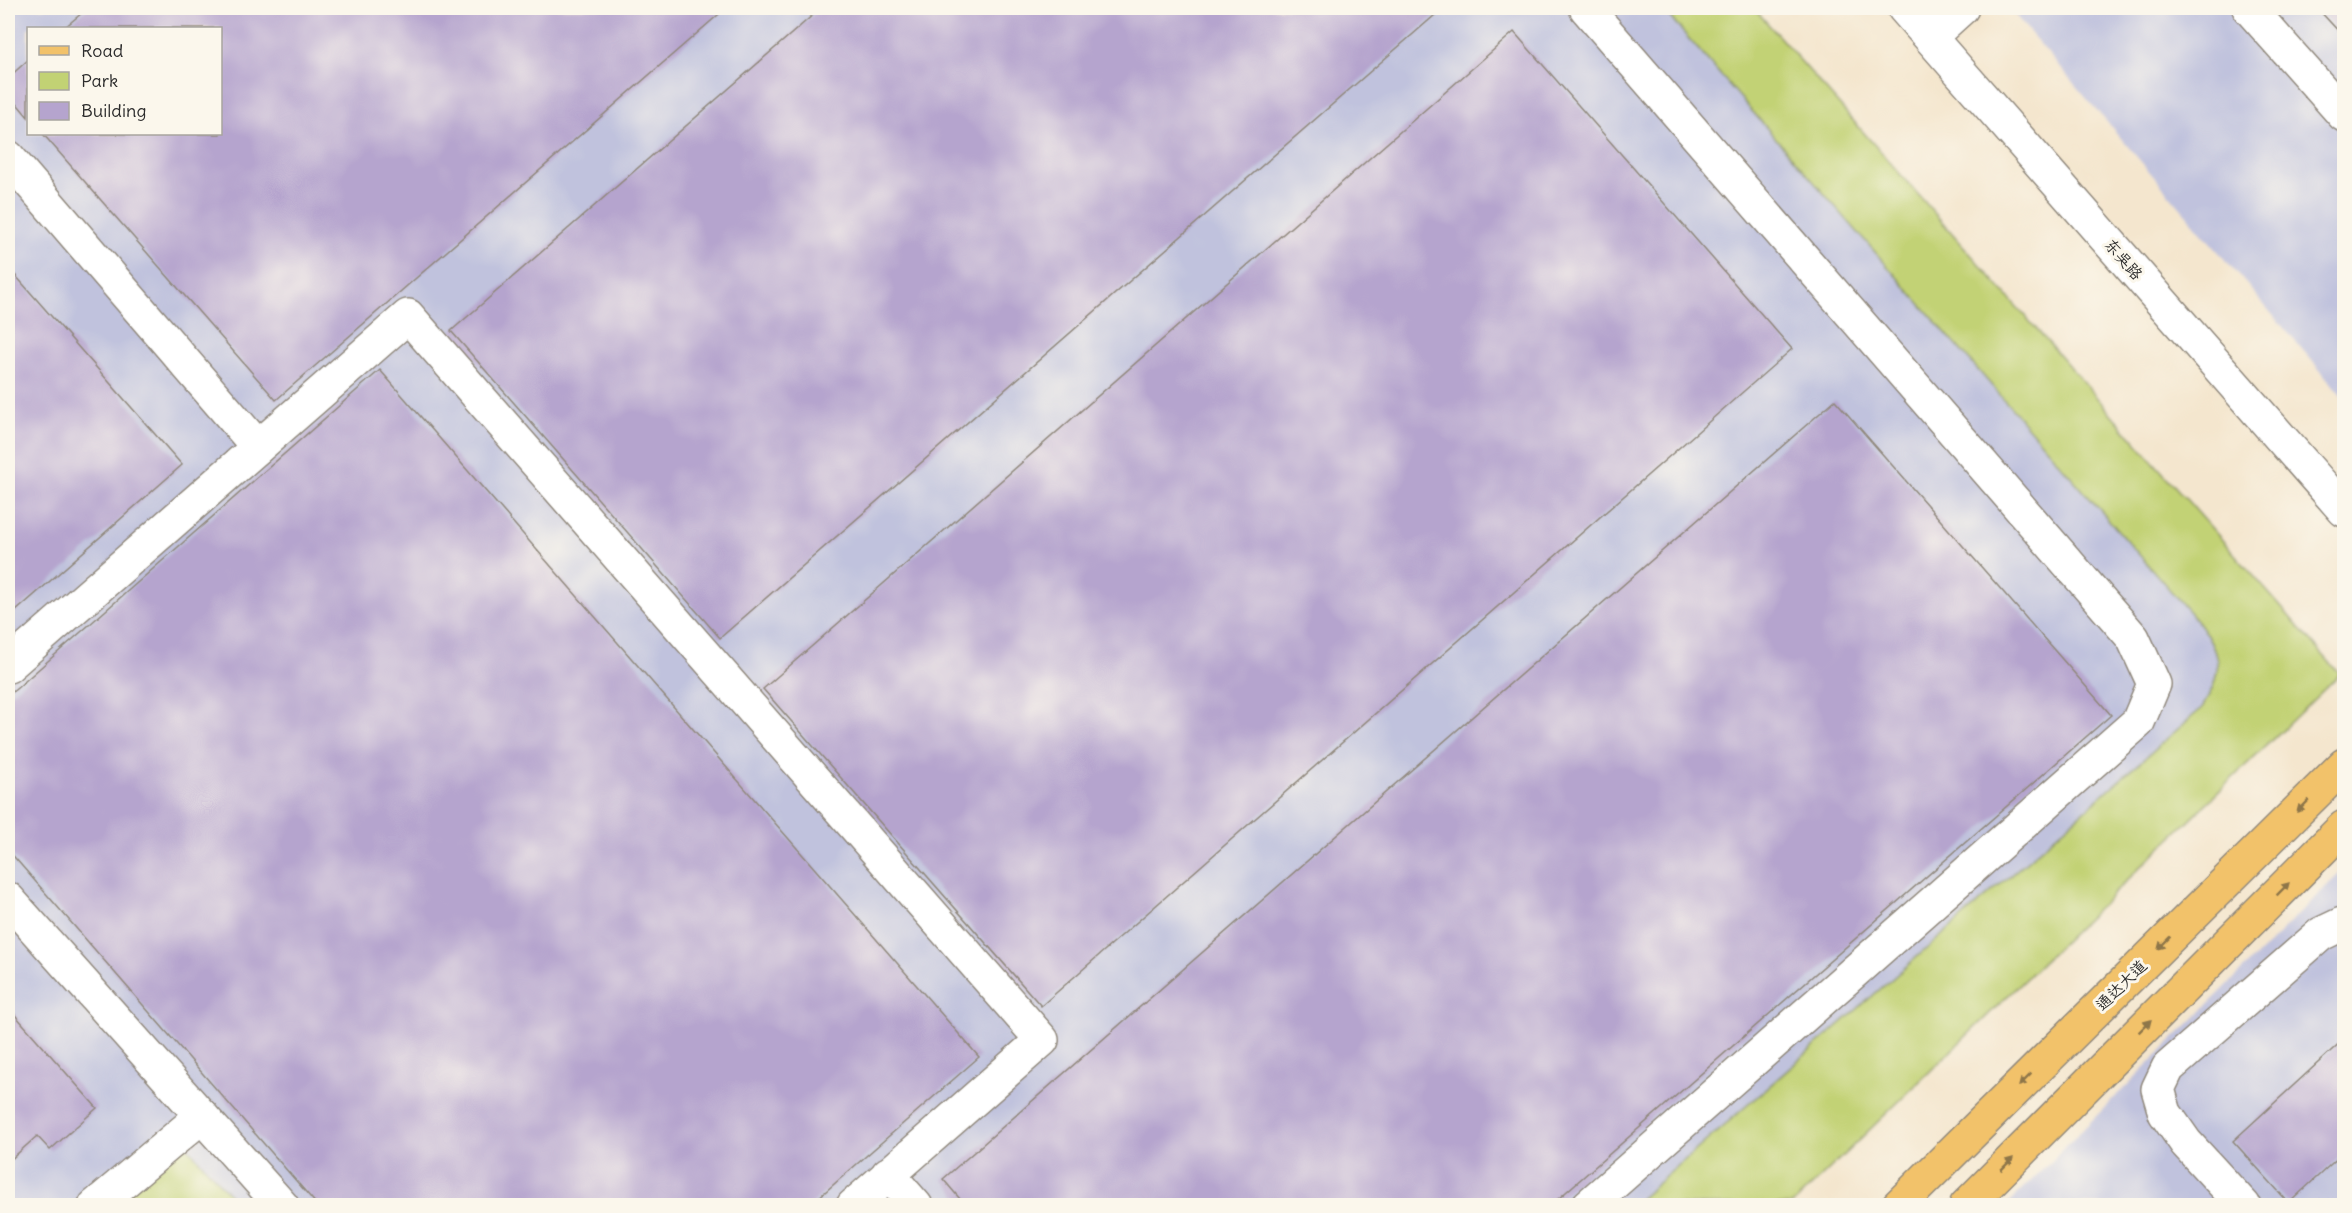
<svg xmlns="http://www.w3.org/2000/svg" width="2352" height="1213" font-family="Delius,'LXGW WenKai TC',sans-serif">
<style>
.industrial{fill:#c0c2dd;fill-rule:evenodd}
.green{fill:#c2d274;stroke:#767e50;stroke-width:1.5}
.building{fill:#b5a4ce}
.lines{fill:none;stroke-linecap:round;stroke-linejoin:round}
.minor-casing{stroke:#90887c;stroke-width:36}
.major-casing{stroke:#90887c;stroke-width:36}
.minor{stroke:#fff;stroke-width:33}
.major{stroke:#f2c26a;stroke-width:33}
.oneway{fill:#8e764a}
.labels{text-anchor:middle;dominant-baseline:central;stroke-width:6;stroke-linejoin:round;paint-order:stroke}
.street-label{font-size:16px;fill:#2b2b2b;stroke:#fbf7ec}
</style>
<rect width="100%" height="100%" fill="#fbf7ec"/>
<filter id="ink" filterUnits="userSpaceOnUse"><feTurbulence type="fractalNoise" baseFrequency=".0167" numOctaves="2"/><feDisplacementMap in="SourceGraphic" scale="12" xChannelSelector="R" yChannelSelector="G"/><feConvolveMatrix kernelMatrix="1 2 1 2 8 2 1 2 1" color-interpolation-filters="sRGB"/></filter>
<filter id="wash" filterUnits="userSpaceOnUse"><feTurbulence type="fractalNoise" baseFrequency=".008" numOctaves="4" result="noise"/><feDisplacementMap in="SourceGraphic" scale="24" xChannelSelector="R" yChannelSelector="G"/><feGaussianBlur stdDeviation="1.35" result="paint"/><feColorMatrix in="noise" values="0 0 0 0 0 0 0 0 0 0 0 0 0 0 0 0 0 1.4 0 .05"/><feComposite in="paint" operator="in"/></filter>
<g filter="url(#wash)">
<rect width="100%" height="100%" fill="#f4e6ce"/>
<g class="industrial">
<path d="M8,8H1754L2340,674L1792,1205H8ZM28,28H220V134H28Z"/>
<path d="M2009,8H2344V398Z"/>
<path d="M2344,869V1205H2007Z"/>
</g>
<g class="green">
<path d="M1662,8H1754L2340,674L1792,1205H1633L2202,708C2224,672 2222,654 2197,621Z"/>
<path d="M184,1143L239,1205L111,1206Z"/>
</g>
<g id="blocks">
<g class="building">
<path d="M88,8H726L276,400L43,134H220V28H64Z"/>
<path d="M821,8H1443L720,638L451,331Z"/>
<path d="M2317,8H2344V37Z"/>
<path d="M1514,32L1792,349L1041,1006L763,689Z"/>
<path d="M28,60V117L8,93V78Z"/>
<path d="M8,267L182,465L8,618Z"/>
<path d="M380,370L979,1057L809,1206H318L8,850V696Z"/>
<path d="M1835,400L2111,715L1550,1206H966L943,1179Z"/>
<path d="M8,1007L97,1108L50,1150L37,1136L8,1162Z"/>
<path d="M2344,1039V1152L2289,1203L2233,1141Z"/>
</g>
</g>
</g>
<g filter="url(#ink)">
<use href="#blocks" fill-opacity="0" stroke="#90887c" stroke-width="1.5"/>
<g class="lines">
<defs>
<g id="minor">
<path d="M1586,8L2133,638L2154,684L2138,722L1588,1206"/>
<path d="M1904,8L2344,510"/>
<path d="M2249,8L2344,115"/>
<path d="M1930,37L1962,8"/>
<path d="M8,157L258,447"/>
<path d="M8,666L408,316L1042,1040L853,1206"/>
<path d="M8,899L282,1206"/>
<path d="M888,1174L916,1206"/>
<path d="M95,1206L202,1116"/>
<path d="M2244,1206L2186,1143L2165,1113L2158,1089L2168,1068L2321,934L2342,924L2344,925"/>
</g>
<g id="major">
<path d="M1898,1206L2344,765"/>
<path d="M1966,1206L2344,827"/>
</g>
</defs>
<use href="#minor" class="minor-casing"/>
<use href="#major" class="major-casing"/>
<use href="#minor" class="minor"/>
<use href="#major" class="major"/>
</g>
<defs><path id="oneway-solid" d="M-6-.8H1V-3.2L6.5 0L1 3.2V.8H-6Z" transform="scale(1.5)"/></defs>
<g class="oneway">
<use href="#oneway-solid" transform="translate(2303 806) rotate(135)"/>
<use href="#oneway-solid" transform="translate(2283 889) rotate(-45)"/>
<use href="#oneway-solid" transform="translate(2164 943) rotate(135)"/>
<use href="#oneway-solid" transform="translate(2145 1026) rotate(-45)"/>
<use href="#oneway-solid" transform="translate(2025 1080) rotate(135)"/>
<use href="#oneway-solid" transform="translate(2007 1164) rotate(-45)"/>
</g>
</g>
<g class="labels">
<g class="street-label">
<text transform="translate(2124 259) rotate(49)">东吴路</text>
<text transform="translate(2121 985) rotate(-45)">通达大道</text>
</g>
</g>
<rect width="2352" height="1213" fill="none" stroke="#fbf7ec" stroke-width="30"/>
<rect x="27" y="27" width="195" height="108" fill="#fbf7ec" stroke="#a8a59f" stroke-width="1.5"/>
<rect x="39" y="46" width="30" height="9" fill="#f2c26a" stroke="#a8a59f" stroke-width="1.5"/>
<text x="81" y="57" font-size="18" fill="#2b2b2b">Road</text>
<rect x="39" y="72" width="30" height="18" fill="#c2d274" stroke="#a8a59f" stroke-width="1.5"/>
<text x="81" y="87" font-size="18" fill="#2b2b2b">Park</text>
<rect x="39" y="102" width="30" height="18" fill="#b5a4ce" stroke="#a8a59f" stroke-width="1.5"/>
<text x="81" y="117" font-size="18" fill="#2b2b2b">Building</text>
</svg>
